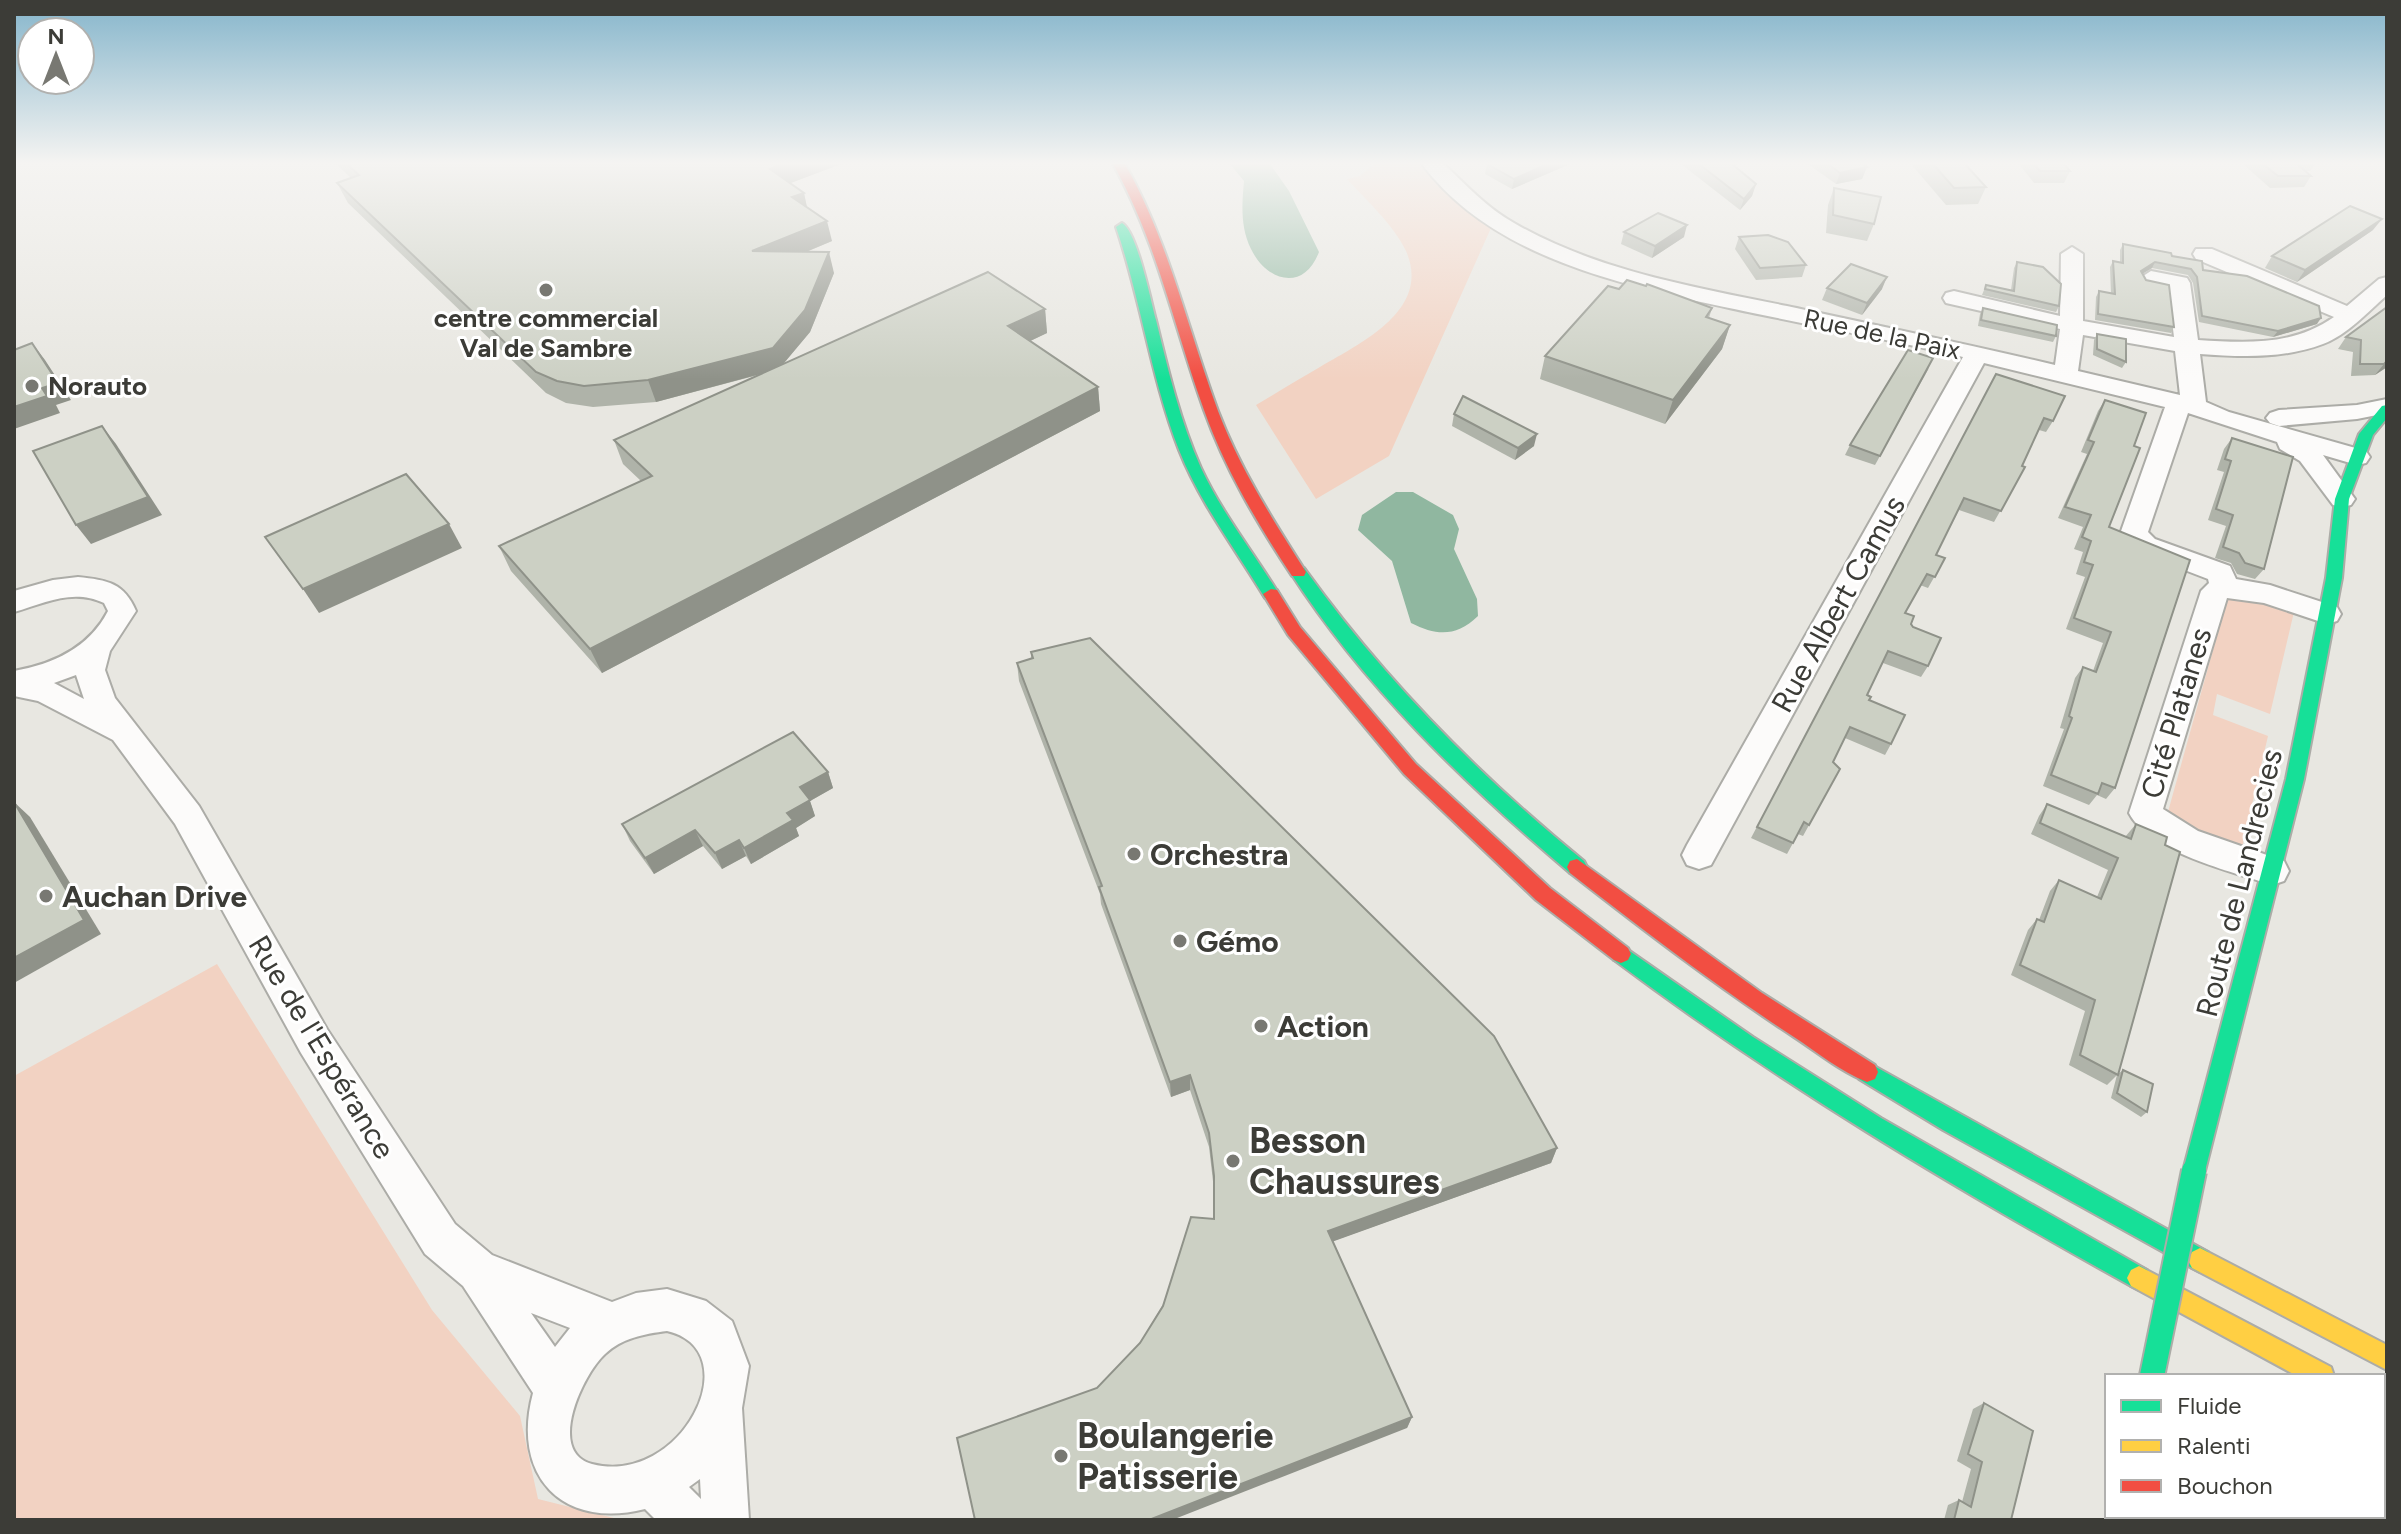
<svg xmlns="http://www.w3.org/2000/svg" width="2401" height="1534" font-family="Figtree,sans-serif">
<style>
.green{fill:#f2d2c2}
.water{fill:#90b7a0}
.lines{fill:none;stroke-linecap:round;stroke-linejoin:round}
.street-casing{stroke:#acaca7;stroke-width:4}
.fast-casing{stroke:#acaca7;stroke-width:4}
.slow-casing{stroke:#acaca7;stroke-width:4}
.jam-casing{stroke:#acaca7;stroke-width:4}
.street{fill:#fcfbfa;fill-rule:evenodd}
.fast{fill:#16e098;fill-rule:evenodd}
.slow{fill:#ffcf43;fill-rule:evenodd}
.jam{fill:#f24e42;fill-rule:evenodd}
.fast-bridge-casing{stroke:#acaca7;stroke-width:28;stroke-linecap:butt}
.fast-bridge{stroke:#16e098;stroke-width:24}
.wall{fill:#afb3a9}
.shaded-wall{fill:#8f9289}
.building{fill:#ccd0c4;stroke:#8f9289;stroke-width:2}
.poi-dot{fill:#787872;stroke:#fff;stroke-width:3}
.labels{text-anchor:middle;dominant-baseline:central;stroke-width:6;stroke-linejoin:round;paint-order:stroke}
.far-poi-label{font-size:26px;font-weight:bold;fill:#3c3c37;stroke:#fff}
.far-street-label{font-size:26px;fill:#3c3c37;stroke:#fff}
.street-label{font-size:30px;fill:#3c3c37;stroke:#fff}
.poi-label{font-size:30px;font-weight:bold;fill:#3c3c37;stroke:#fff;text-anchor:start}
.near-poi-label{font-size:36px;font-weight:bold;fill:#3c3c37;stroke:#fff;text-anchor:start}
</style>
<rect width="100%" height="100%" fill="#e8e7e1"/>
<g class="green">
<path d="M1374,164H1419L1491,228L1389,456L1316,499L1256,405C1278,392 1299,379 1320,367C1361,343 1432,310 1406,251C1393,224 1367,201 1347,179L1360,176Z"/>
<path d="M2237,593L2294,612L2270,714L2217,694L2213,715L2268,736L2241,852L2166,819L2228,596Z"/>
<path d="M217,964L432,1310L520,1416L538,1499L622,1520H14V1076Z"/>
</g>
<g class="water">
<path d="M1230,164H1270L1289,191L1319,252C1304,292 1267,282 1251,249C1240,227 1242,203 1244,181Z"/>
<path d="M1396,492H1413L1453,515L1459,529L1454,549L1477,599L1478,616C1456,637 1437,636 1411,623L1392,561L1358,530L1362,515Z"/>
</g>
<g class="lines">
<defs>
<g id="street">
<path d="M1422,164H1444C1466,185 1487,208 1514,223C1597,271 1694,287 1787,306C1876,325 1966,344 2055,365L2060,329L1946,303L1943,298L1946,293L1954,291L2060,316L2061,254L2072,247L2083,254V321L2174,337L2168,288L2143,283L2140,278L2151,271L2187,278L2190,283L2198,340C2246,343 2293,346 2334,317L2196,259L2193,254L2196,249H2212L2347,306L2379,279L2387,277V295C2368,312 2347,335 2323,344C2283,359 2241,357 2200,354L2206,402L2229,412L2366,451L2370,457L2366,463L2357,465L2323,455L2355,499L2351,505L2342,507L2333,505L2300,461L2280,449L2277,442L2188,413L2148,532L2155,539L2230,566L2236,579L2270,585L2337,607L2341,614L2337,621L2327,624L2264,603L2227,598L2163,809L2198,831L2284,861L2289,871L2284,881L2272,885C2231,871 2150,853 2129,813L2201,591L2209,583L2208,579L2135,551L2120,534L2165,407L1984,363L1711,865L1699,869L1687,865L1682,855L1687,845L1963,357C1892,340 1820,327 1748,312C1636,288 1495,262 1422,164ZM2083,335L2175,351L2180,395L2078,371Z"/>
<path d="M2387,399V413L2357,419L2279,426L2270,423L2266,418L2270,413L2279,410L2357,405Z"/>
<path d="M78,577C108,580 124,583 136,611L110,651L105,670L115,698L199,806L327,1029L455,1224L492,1255L612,1302L636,1293L667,1289L706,1301L732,1321L749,1366L742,1408L749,1520H656L645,1509C561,1530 511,1475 533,1393L463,1286L425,1254L301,1053L175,824L113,740L38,701L14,696V671C53,664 89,648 108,611L104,603C73,588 45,603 14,612V591L53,580ZM76,675L84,699L54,683ZM531,1313L570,1328L555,1347ZM667,1331C750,1350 682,1487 592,1464C546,1452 583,1374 605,1354C622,1338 644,1334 667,1331ZM700,1479L701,1499L689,1487Z"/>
</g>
<g id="fast">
<path d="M1122,223C1137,231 1151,302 1156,320C1168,370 1180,421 1201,468C1222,513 1253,552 1279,594L1277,598H1265C1236,550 1200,503 1179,450C1151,378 1141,300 1116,227Z"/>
<path d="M2387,405V418L2373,435L2349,499L2342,578L2304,779L2205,1171L2202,1179L2194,1182L2186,1179L2183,1171L2286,779L2326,578L2335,499L2359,434L2382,406Z"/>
<path d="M1298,567L1304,568C1384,679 1478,775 1584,861L1587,867L1584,873L1577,875L1570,873C1466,785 1364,687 1290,572Z"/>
<path d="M1621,945L1753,1037L1881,1118L2147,1270L2151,1278L2147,1286L2139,1290L2131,1286C1952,1187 1778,1083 1614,960L1611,954L1614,948Z"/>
<path d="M1867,1062L2208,1252L2212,1260L2208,1268L2200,1272L2192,1268L1943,1130L1859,1079L1856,1072L1859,1065Z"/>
<path d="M2383,1396L2387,1398V1424L2383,1422Z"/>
</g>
<g id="slow">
<path d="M2200,1248L2387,1345V1370L2192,1268L2188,1260L2192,1252Z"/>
<path d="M2139,1266L2331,1367L2334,1376H2297L2131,1286L2127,1278L2131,1270Z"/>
<path d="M2113,1516H2139L2138,1520H2112Z"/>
</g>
<g id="jam">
<path d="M1113,164H1125C1169,242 1187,327 1218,411C1240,469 1273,520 1306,572L1304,576H1292C1257,523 1225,469 1204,410C1174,327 1157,242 1113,164Z"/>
<path d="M1271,589L1277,590L1300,627L1416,764L1550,888L1628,948L1631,954L1628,960L1621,963L1614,960L1536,900L1404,774L1288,635L1263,594Z"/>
<path d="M1577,859L1762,993L1875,1065L1878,1072L1875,1079L1867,1082C1841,1072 1817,1052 1794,1037C1716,986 1643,930 1570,873L1567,867L1570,861Z"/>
</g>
</defs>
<use href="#street" class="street-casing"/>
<use href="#fast" class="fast-casing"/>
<use href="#slow" class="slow-casing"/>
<use href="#jam" class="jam-casing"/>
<use href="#street" class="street"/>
<use href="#fast" class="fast"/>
<use href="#slow" class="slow"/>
<use href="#jam" class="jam"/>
<defs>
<path id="fast-bridge" d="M2152,1376L2194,1171"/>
</defs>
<use href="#fast-bridge" class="fast-bridge-casing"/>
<use href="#fast-bridge" class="fast-bridge"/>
</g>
<g class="wall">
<path d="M336,164H841L790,183L804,193L807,207L832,241L806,252L834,273L810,332L784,363L1045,309L1047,333L1030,341L1098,387L1100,411L602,673L511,571L499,546L641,481L623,464L614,440L758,375L656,402L593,407L566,403L546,393L348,203L337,183L351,178Z"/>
<path d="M1487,164H1570L1512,189L1485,174Z"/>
<path d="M1681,164H1732L1756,184L1752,196L1740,210Z"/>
<path d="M1808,164H1863L1867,167L1862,179L1836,184Z"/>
<path d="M1911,164H1965L1986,187L1978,204L1946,205Z"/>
<path d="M2019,164H2064L2070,171L2064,183H2034Z"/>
<path d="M2243,164H2315L2310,171H2306L2311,176L2304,187L2270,188Z"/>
<path d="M1834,188L1874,224L1867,241L1826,233L1828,205Z"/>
<path d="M2373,230L2297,282L2265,268L2272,256Z"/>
<path d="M1624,232L1684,237L1652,258L1621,244Z"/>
<path d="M1739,237L1806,265L1802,277L1756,280L1735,249Z"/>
<path d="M2123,244L2172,256L2317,324L2273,337L2199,322L2193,283L2188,275L2152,268L2142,274L2174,327L2171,333L2095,320L2096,297L2099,291L2111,294L2110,267L2113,261L2120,262V250Z"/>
<path d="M2017,262L2059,306L2056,312L1982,295L1986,285L2011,290L2014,268Z"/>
<path d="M1827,288L1882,289L1862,315L1822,300Z"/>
<path d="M1619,289L1712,308L1709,318L1730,325L1722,349L1665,424L1540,379L1545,356Z"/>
<path d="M2387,307V367L2375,375L2351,376L2353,352L2338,349L2346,337Z"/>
<path d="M1983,308L2056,336L2053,342L1978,326L1980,314Z"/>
<path d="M2097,334L2126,362L2122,368L2093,355L2094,340Z"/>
<path d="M1929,368L1875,465L1845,455L1850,445Z"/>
<path d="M1996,374L2053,421L2046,432L2039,430L2022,466L2025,467L1994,522L1959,510L1936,555L1945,558L1928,588L1920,585L1905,613L1928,666L1921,677L1883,663L1867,695L1891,744L1885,755L1845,738L1833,762L1840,769L1803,836L1798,834L1787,854L1751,838Z"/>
<path d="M2105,400L2134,446L2109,527L2115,788L2106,799L2097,795L2089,805L2043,786L2064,729L2060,728L2075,678L2083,667L2093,671L2103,643L2066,629L2085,577L2076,574L2083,552L2074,549L2083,527L2058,518L2087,454L2081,452L2098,411Z"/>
<path d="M1454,414L1534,446L1515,460L1452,426Z"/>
<path d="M2232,438L2264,569L2255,579L2237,574L2231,563L2215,558L2226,526L2208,520L2224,472L2217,470L2224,449Z"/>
<path d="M1031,652L1557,1148L1551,1163L1333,1241L1412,1417L1407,1428L1097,1388L1140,1343L1214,1219V1190L1209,1147L1190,1090L1171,1097L1101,904L1100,894L1019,681L1017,663L1031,659Z"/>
<path d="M828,772L833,788L810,801L815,816L796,828L799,836L751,864L746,856L722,869L703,846L654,874L630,841L622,824Z"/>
<path d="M2047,804L2125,837L2136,824L2165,845L2118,1074L2123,1070L2147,1112L2141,1117L2111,1098L2117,1075L2107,1085L2069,1065L2085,1011L2011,975L2028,930L2037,919L2039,920L2050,891L2059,880L2097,897L2108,870L2031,834L2039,816Z"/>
<path d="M1984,1403L2011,1520H1944L1948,1505L1959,1500L1962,1502L1971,1469L1957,1461L1973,1409Z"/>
</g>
<g class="shaded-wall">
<path d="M783,164H841L775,189L770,169Z"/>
<path d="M1548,164H1570L1512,189L1514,179Z"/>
<path d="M1867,167L1862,179L1836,184L1840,173Z"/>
<path d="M1756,184L1752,196L1740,210L1744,199Z"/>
<path d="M804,193L808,213L792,197Z"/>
<path d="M2382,219L2373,230L2297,282L2305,270Z"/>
<path d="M827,221L832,241L758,272L752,251Z"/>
<path d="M1687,225L1684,237L1652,258L1655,246Z"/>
<path d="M829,252L834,273L810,332L779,369L656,402L648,380Z"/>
<path d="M2155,262L2152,268L2137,277L2141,271Z"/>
<path d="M1887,277L1882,289L1862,315L1867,303Z"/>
<path d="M1045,309L1047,333L1011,350L1008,326Z"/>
<path d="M2321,318L2317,324L2273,337L2278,331Z"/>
<path d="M1730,325L1722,349L1665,424L1673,400Z"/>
<path d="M32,343L45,360L71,400L56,405L60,413L14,429V407L42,388Z"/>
<path d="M2387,361V367L2375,375L2384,364Z"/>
<path d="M1098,387L1100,411L602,673L590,649Z"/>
<path d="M102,426L116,444L162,515L91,544L76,525Z"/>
<path d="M1537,434L1534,446L1515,460L1518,448Z"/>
<path d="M449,524L462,548L319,613L303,589Z"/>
<path d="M828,772L833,788L810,801L815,816L796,828L799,836L751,864L744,848L787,813L800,787Z"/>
<path d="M14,802L30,817L101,934L14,983Z"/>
<path d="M695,830L703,846L654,874L645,858Z"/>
<path d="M739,840L746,856L722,869L715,853Z"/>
<path d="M1190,1075V1090L1171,1097L1170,1082Z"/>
<path d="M1557,1148L1551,1163L1326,1244L1328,1231Z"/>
<path d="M1412,1417L1407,1428L1172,1520H1149Z"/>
</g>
<g class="building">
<path d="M347,164H783L770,169L804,193L792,197L827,221L752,251L829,252L805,310L773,348L648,380L584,386L557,381L536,372L337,183L359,175Z"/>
<path d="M1487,164H1548L1514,179Z"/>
<path d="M1699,164H1732L1756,184L1744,199Z"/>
<path d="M1828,164H1863L1867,167L1840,173Z"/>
<path d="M1933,164H1965L1986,187L1954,188Z"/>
<path d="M2034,164H2064L2070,171H2040Z"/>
<path d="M2263,164H2297L2311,176H2278Z"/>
<path d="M1834,188L1881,197L1874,224L1833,215Z"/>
<path d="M2350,206L2382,219L2305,270L2272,256Z"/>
<path d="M1658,213L1687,225L1655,246L1624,232Z"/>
<path d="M1768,235L1788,242L1806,265L1760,268L1739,237Z"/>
<path d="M2123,244L2171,253L2172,256L2202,261L2203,270L2247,276L2319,306L2321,318L2278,331L2202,316L2197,277L2191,269L2155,262L2141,271L2146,280L2169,285L2174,327L2098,314L2099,291L2115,294L2113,261L2123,263Z"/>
<path d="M2017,262L2043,267L2061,284L2059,306L1985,289L1986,285L2014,291Z"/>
<path d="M1851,264L1887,277L1867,303L1827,288Z"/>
<path d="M988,272L1045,309L1008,326L1098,387L590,649L499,546L652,476L614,440Z"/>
<path d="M1627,280L1646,286L1647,284L1712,308L1706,317L1730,325L1673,400L1545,356L1608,286L1619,289Z"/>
<path d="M2387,307V361L2384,364H2360L2361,340L2346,337Z"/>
<path d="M1983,308L2057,325L2056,336L1981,320Z"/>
<path d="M2097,334L2126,339V362L2097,349Z"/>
<path d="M32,343L58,383L42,388L47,396L14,407V350Z"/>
<path d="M1908,350L1933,358L1880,456L1850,445Z"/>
<path d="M1996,374L2065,396L2053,421L2044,418L2022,466L2025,467L2001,511L1964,498L1936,555L1945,558L1935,577L1927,574L1905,613L1914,616L1911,624L1913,627L1941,638L1928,666L1888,651L1867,695L1871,697L1869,700L1905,715L1891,744L1850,727L1833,762L1840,769L1809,825L1804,822L1793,843L1757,827Z"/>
<path d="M1463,396L1537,434L1518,448L1454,414Z"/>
<path d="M2105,400L2146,413L2134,446L2140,448L2109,527L2190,560L2115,788L2102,783L2098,794L2051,775L2072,718L2069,716L2083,667L2096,672L2111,632L2074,618L2093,565L2084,562L2091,541L2082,537L2091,515L2065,507L2094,442L2088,440Z"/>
<path d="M102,426L148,497L76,525L33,451Z"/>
<path d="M2232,438L2293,457L2264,569L2245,563L2239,553L2223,547L2233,515L2216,509L2231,461L2225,459Z"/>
<path d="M406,474L449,524L303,589L265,537Z"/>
<path d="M1090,638L1494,1036L1557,1148L1328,1231L1412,1417L1149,1520H975L957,1438L1097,1388L1140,1343L1163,1306L1191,1217L1214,1219V1176L1209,1133L1190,1075L1170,1082L1099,887L1102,886L1017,663L1033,658L1031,652Z"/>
<path d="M793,732L828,772L800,787L810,800L787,813L793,820L744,848L739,840L715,853L695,830L645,858L622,824Z"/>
<path d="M14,802L84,920L14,958Z"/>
<path d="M2047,804L2131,839L2136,824L2167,837L2165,845L2180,852L2118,1075L2080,1055L2095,1000L2020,965L2037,919L2044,922L2059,880L2101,899L2118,858L2040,823Z"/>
<path d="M2123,1070L2153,1084L2147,1112L2117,1093Z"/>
<path d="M1984,1403L2033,1431L2011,1520H1954L1959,1500L1971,1507L1982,1462L1968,1454Z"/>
</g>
<linearGradient id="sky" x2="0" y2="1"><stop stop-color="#85b5cb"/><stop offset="0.43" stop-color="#f5f4f2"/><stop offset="1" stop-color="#f5f4f2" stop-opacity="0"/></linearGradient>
<rect width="2401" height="379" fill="url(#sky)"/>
<g class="poi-dot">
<circle cx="546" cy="290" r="8"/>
<circle cx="32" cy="386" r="8"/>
<circle cx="1134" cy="854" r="8"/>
<circle cx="46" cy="896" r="8"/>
<circle cx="1180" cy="941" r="8"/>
<circle cx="1261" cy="1026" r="8"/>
<circle cx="1233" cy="1161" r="8"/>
<circle cx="1061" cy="1456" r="8"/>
</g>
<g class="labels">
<g class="far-poi-label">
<text x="546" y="318">centre commercial<tspan x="546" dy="30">Val de Sambre</tspan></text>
<text x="48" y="386" text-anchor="start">Norauto</text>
</g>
<g class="far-street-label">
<text transform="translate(1882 334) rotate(12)">Rue de la Paix</text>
</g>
<g class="street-label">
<text transform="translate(1838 604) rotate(-61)">Rue Albert Camus</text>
<text transform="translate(2176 713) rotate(-73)">Cité Platanes</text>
<text transform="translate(2239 883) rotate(-76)">Route de Landrecies</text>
<text transform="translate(322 1047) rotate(59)">Rue de l'Espérance</text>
</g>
<g class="poi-label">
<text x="1150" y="854">Orchestra</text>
<text x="62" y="896">Auchan Drive</text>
<text x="1196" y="941">Gémo</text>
<text x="1277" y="1026">Action</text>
</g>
<g class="near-poi-label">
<text x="1249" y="1140">Besson<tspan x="1249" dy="41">Chaussures</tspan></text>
<text x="1077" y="1435">Boulangerie<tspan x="1077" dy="41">Patisserie</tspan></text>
</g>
</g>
<rect width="2401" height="1534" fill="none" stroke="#3c3c37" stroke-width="32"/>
<rect x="2105" y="1374" width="280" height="144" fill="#ffffff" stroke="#b1b1af" stroke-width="2"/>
<rect x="2121" y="1400" width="40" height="12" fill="#16e098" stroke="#b1b1af" stroke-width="2"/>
<text x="2177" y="1414" font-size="24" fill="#3c3c37">Fluide</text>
<rect x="2121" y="1440" width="40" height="12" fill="#ffcf43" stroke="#b1b1af" stroke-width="2"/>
<text x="2177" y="1454" font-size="24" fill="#3c3c37">Ralenti</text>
<rect x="2121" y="1480" width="40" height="12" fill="#f24e42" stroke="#b1b1af" stroke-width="2"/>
<text x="2177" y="1494" font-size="24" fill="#3c3c37">Bouchon</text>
<g transform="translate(56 56)"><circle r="38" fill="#ffffff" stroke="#b1b1af" stroke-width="2"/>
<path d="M0-6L14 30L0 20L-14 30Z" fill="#787872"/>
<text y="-12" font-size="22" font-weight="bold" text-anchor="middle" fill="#3c3c37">N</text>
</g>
</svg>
